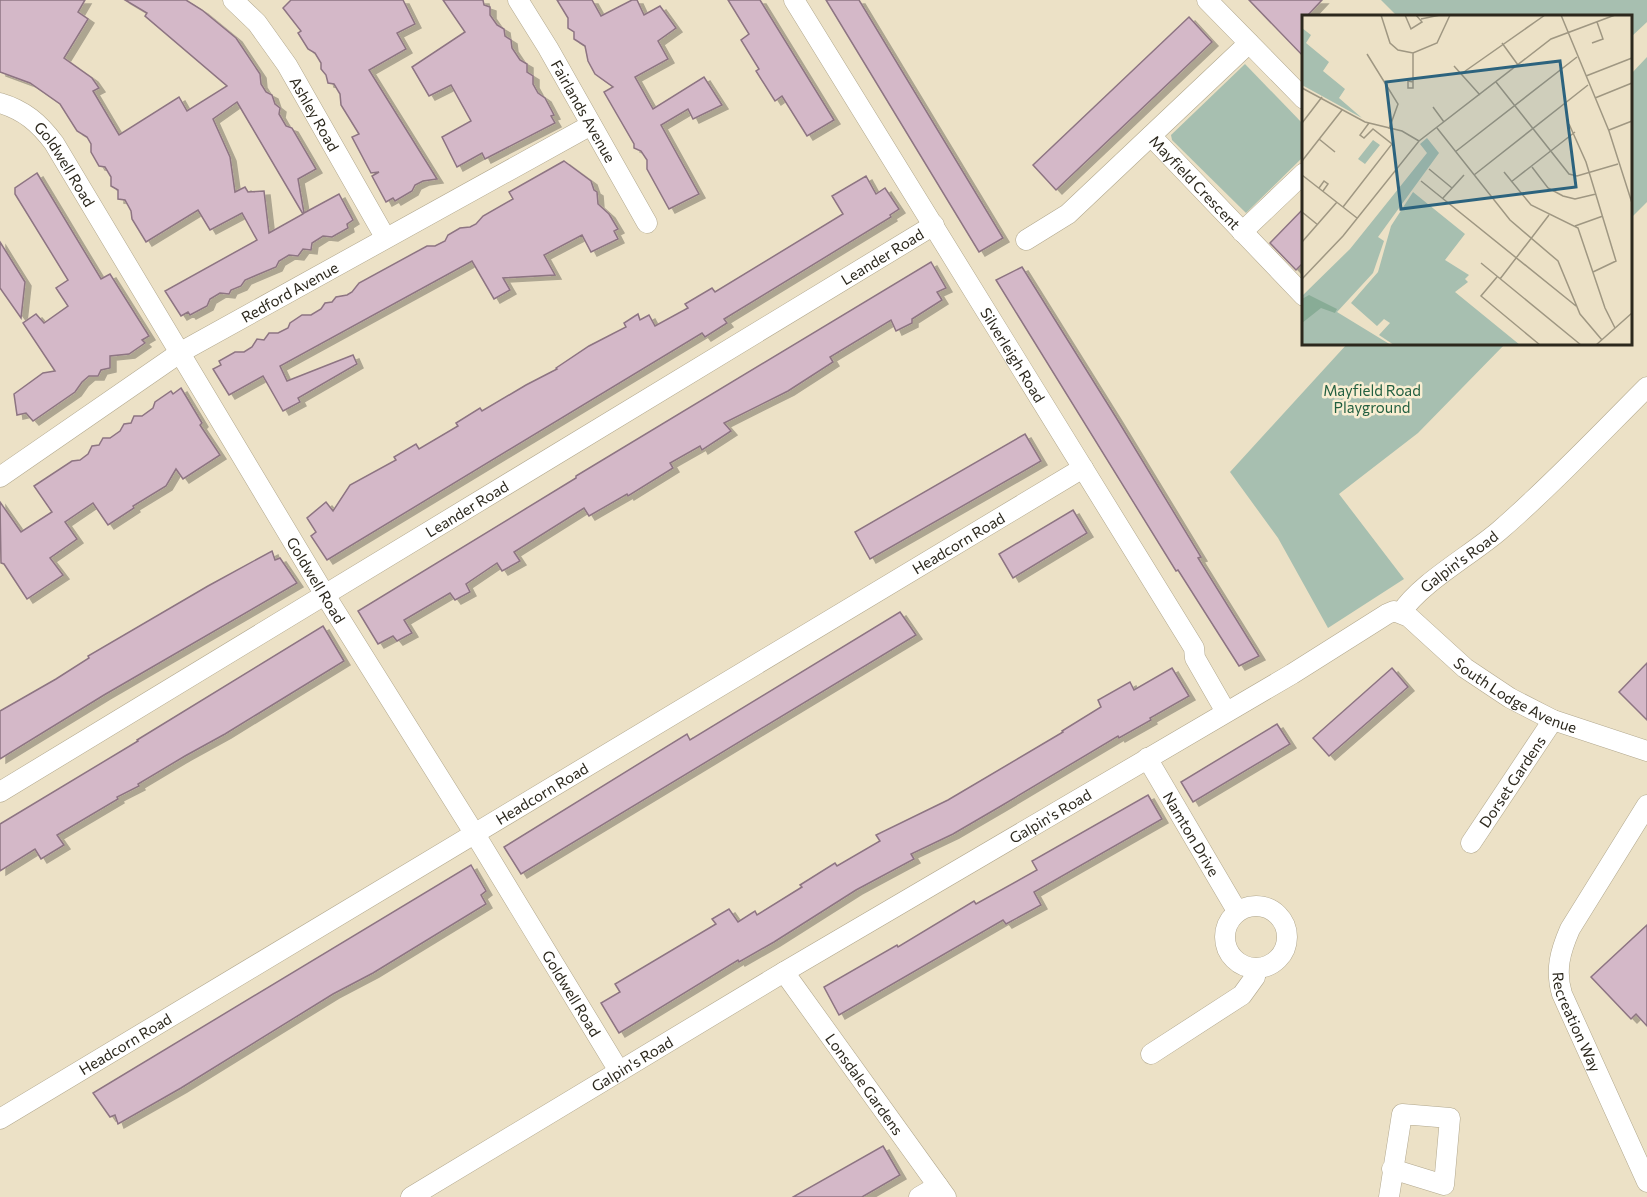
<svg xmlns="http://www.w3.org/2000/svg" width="1647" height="1197" font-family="Commissioner,sans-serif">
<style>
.green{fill:#a7bfb0}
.building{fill:#d4b8c8;stroke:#8d7482;stroke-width:1.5;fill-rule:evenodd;filter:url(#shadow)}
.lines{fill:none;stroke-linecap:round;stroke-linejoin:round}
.minor-casing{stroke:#b1a78d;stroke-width:21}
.minor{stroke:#fff;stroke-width:20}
.labels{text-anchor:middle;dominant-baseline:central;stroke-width:5;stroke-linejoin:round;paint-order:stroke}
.street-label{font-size:15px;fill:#2c281d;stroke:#f9eed2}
.park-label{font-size:15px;fill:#225f40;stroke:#f9eed2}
.inset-road{fill:none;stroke:#9f9782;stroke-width:1.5}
.view{fill:#2c637e;fill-opacity:0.15;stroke:#2c637e;stroke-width:3}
.inset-edge{fill:none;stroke:#2c281d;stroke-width:3}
</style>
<defs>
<filter id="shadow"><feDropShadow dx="6" dy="4" stdDeviation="0" flood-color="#0004"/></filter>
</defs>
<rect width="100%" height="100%" fill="#ece1c6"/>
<g class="green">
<path d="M1381,0H1647V22L1631,37L1630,16H1397Z"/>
<path d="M1647,57V202L1631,218V74Z"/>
<path d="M1245,64L1304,125L1303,157L1246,213L1172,140L1171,135Z"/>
<path d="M1347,344H1505L1418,433L1339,494L1404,579L1328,628L1278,538L1230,472Z"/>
</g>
<g class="building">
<path d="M0,0H85L78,12L88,19L64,58L92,78L99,88L93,91L119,135L179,97L187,111L227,86L145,16L147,13L125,0H186L202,10L236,38L260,74L261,84L266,92L272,95L275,104L280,108L279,114L286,126L292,128L316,169L298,179L304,213L339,194L353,220L347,224L348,228L332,237L323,236L312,243L311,250L303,249L298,256L289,255L279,261L276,267L245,280L241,286L231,290L229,294L220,293L210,299L207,306L190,315L188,312L181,316L165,291L257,240L242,213L210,230L198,210L146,242L132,219L131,211L125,200L118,199V190L111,186V177L105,167L99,166L91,152V144L87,137L77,131L60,104L30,83L0,72ZM237,102L303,214L269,233L264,191L248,192L245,187L235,192L230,157L213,119Z"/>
<path d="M291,0H403L415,24L397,33L406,49L369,70L437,179L423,181L415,185L412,191L395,201L393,198L386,202L372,176L379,172L371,173L352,137L359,134L341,105L340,94L334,84L328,83L326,75L321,69V63L315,53L308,49L298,33L301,31L283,8Z"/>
<path d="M443,0H483L484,5L490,7V15L497,25L504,29L505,36L511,40L512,48L520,60L527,64V72L533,76V84L538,93L545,98L554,115L551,116L555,123L485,159L482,153L457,167L442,137L471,121L451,85L429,96L412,67L465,32Z"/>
<path d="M557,0H592L601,16L632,0H637L644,15L660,6L676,28L658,41L668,59L635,77L653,109L704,77L722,105L693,119L688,109L661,125L699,194L669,209L647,169V160L641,151L634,148V144L604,92L613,87L595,74L588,61L585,46L574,39V32L568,28V18Z"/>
<path d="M728,0H760L834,120L807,136L782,96L775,101L756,71L759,69L741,40L749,34Z"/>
<path d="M826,0H859L1003,238L979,252Z"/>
<path d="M1249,0H1322L1307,16H1304V57Z"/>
<path d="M1189,17L1212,42L1056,190L1033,165Z"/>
<path d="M564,161L591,181L594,190L597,192L598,204L609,214L618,229L614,231L618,239L591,252L582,235L544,255L555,275L503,278L510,290L494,299L472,261L280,366L287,381L353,355L357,364L298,398L300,402L283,411L263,376L229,395L213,369L221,365L219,361L235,352H244L252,347L257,339L264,340L269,333H278L288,328L290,323L302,315H311L321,309L325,303L332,302L336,297L347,295L352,292L359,283L427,246H435L445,241L448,235L460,228L470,227L476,224L483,216L513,199L509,192Z"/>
<path d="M37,173L101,279L110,274L149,336L142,340L145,343L129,354L110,356V368L101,370L98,376H89L82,382L75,392L33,421L26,413L17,415L14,394L43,373L55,371L23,323L36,314L44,323L68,306L56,288L68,280L15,194V188Z"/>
<path d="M866,176L876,194L885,188L899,209L890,215L891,217L724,319L727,323L705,337L702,333L327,560L311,536L316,532L307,518L326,502L333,511L350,485L396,460L394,457L416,444L419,449L458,426L456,423L480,408L482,411L526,385L557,369L556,368L589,346L626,327L624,323L638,314L640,320L649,315L655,326L688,308L685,304L712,288L715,292L843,214L832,196Z"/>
<path d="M1304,208V262L1296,270L1270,243Z"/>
<path d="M0,242L25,282L21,318L0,288Z"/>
<path d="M931,262L946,288L937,292L942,300L912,319V323L896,331L891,320L830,357L833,362L788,391L724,423L731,431L702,450L700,446L670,463L673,468L628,496L627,494L589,516L584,508L514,552L520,561L502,571L497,563L466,584L470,592L455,600L450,593L404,620L412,633L397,641L393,636L378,644L358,611L576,478V476Z"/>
<path d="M1022,267L1117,419L1201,557L1198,558L1259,656L1239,666L1178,570L1176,571L996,280Z"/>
<path d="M181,388L202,423L200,425L220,455L183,479L176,469L166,486L133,506L134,508L108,525L93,503L65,522L77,539L50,558L63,575L27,599L4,564L1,563L0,502L21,532L52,512L34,486L72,461L80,460L88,454L92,446L99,445L103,438H110L120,431L124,424L131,423L134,416H142L153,408L155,402L171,391L173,394Z"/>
<path d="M1025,434L1041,461L870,559L855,532Z"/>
<path d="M1073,510L1087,533L1013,578L999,554Z"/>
<path d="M272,551L275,560L280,558L297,583L104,695L0,759V711L56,679L89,658L88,656L208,586Z"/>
<path d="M900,612L916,635L521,874L504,847L687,734L690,740Z"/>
<path d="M323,626L344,661L225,734L185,756L138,784L139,786L117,797L118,799L57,835L64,845L41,859L35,849L0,871V824L138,741L137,740Z"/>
<path d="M1647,663V720L1619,692Z"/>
<path d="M1172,668L1189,696L1150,718L1151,720L1119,738L1118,736L1001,806L953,834L911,854L914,859L856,890L774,942L739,962L738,960L619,1033L601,1003L620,992L615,984L716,924L712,919L729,909L738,922L755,911L757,915L802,887L800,885L835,863L837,866L880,841L876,835L948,800L1063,732L1062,731L1101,707L1098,700L1130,682L1134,690Z"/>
<path d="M1392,668L1408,687L1329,756L1313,738Z"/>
<path d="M1277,724L1290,744L1193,802L1181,782Z"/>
<path d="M1148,795L1162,819L1034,892L1041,905L1006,924L1003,920L839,1015L824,987L897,945L898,947L974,901L976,904L1037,870L1032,861Z"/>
<path d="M471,865L486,891L481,895L486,904L373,973L333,994L181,1088L118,1124L115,1115L110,1117L93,1093Z"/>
<path d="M1647,925V1026L1636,1014L1631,1019L1591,977Z"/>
<path d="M883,1146L900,1175L862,1197H793Z"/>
</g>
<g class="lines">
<defs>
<g id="minor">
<path id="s1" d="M233,0L257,23L287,65L385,237"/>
<path id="s2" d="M518,0L548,48L647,223"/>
<path id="s3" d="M794,0L1194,648L1195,658L1226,712"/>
<path d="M1207,0L1304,99"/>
<path id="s4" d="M0,103C24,110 39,123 54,143L325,595L481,844L619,1071"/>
<path id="s5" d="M1151,136L1304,296"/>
<path d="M1242,232L1304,173"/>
<path d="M1026,240L1068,214L1249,43"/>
<path id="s6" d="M0,477L181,352L591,125"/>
<path id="s7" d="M1401,613C1419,584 1471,555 1499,531C1551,486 1599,435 1647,387"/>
<path id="s8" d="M1147,758L1237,911"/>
<path id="s9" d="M0,792L934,225"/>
<path id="s10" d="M1647,805L1570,929C1560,952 1555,970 1562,994L1647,1182"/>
<path id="s11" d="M1471,843L1553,720"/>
<circle cx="1256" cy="937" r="31"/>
<path id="s12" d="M784,972L946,1197"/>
<path d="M1151,1054L1242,995L1255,977L1256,969"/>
<path id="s13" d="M0,1119L1083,468"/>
<path id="s14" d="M411,1197L784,972L1292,674L1387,614L1394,611L1409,617L1465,668L1510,698L1553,720L1647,751"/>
<path d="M919,1197L938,1186"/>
<path d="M1389,1197L1402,1114L1450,1118L1444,1185L1392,1169"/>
</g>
</defs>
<use href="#minor" class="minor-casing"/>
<use href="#minor" class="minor"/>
</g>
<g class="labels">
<g class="street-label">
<text stroke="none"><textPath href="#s2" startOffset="129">Fairlands Avenue</textPath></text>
<text stroke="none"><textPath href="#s1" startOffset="141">Ashley Road</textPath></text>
<text stroke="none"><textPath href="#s4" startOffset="92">Goldwell Road</textPath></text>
<text stroke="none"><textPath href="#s5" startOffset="64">Mayfield Crescent</textPath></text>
<text stroke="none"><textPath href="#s9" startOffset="1032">Leander Road</textPath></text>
<text stroke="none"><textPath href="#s6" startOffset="344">Redford Avenue</textPath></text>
<text stroke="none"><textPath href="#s3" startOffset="417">Silverleigh Road</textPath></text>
<text stroke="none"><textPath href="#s9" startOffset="546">Leander Road</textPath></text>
<text stroke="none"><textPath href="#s13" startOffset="1118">Headcorn Road</textPath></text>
<text stroke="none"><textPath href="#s7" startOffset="78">Galpin's Road</textPath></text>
<text stroke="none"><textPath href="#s4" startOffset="578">Goldwell Road</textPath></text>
<text stroke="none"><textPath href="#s14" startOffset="1294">South Lodge Avenue</textPath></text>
<text stroke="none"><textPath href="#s11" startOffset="74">Dorset Gardens</textPath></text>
<text stroke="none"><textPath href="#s13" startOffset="632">Headcorn Road</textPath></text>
<text stroke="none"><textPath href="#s14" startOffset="744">Galpin's Road</textPath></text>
<text stroke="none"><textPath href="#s8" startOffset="88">Namton Drive</textPath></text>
<text stroke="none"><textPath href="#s4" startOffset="1064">Goldwell Road</textPath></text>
<text stroke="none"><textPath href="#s10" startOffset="244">Recreation Way</textPath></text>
<text stroke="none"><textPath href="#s13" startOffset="146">Headcorn Road</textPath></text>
<text stroke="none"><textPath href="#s14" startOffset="258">Galpin's Road</textPath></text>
<text stroke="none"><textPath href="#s12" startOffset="138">Lonsdale Gardens</textPath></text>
</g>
<g class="park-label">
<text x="1372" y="390">Mayfield Road<tspan x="1372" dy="17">Playground</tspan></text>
</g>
</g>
<g transform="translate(1302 15)">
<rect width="330" height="330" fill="#ece1c6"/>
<path d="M0,13L9,20L4,28L27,47L21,56L43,74L37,83L60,103L0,70ZM125,123L137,138L76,222L82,226L71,258L35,297L89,330H0V281L48,234L125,138L118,129ZM71,125L78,130L63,149L56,144ZM111,177L163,219L143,245L167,260L163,264L166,267L153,277L218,330H92L77,320L88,308L82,304L75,311L49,288L76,257L89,211Z" fill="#a7bfb0"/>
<path d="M7,280L35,294L33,298L19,293L0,308V284Z" fill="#88ac96"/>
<path class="inset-road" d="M79,0L88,28L96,35L111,38L135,28L148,0M103,0L109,14L120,7L114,0M259,0L307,116L330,188M119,4L138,0M200,28L216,50M290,28L301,24L295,7M111,38V73H106V66L111,67M65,39L96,89L87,114M152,51L178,80M159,59L243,0M284,61L330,43M194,67L267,159L275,161L316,149M0,73L63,107L100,116L117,126M293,83L330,68M131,92L142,107M0,108L20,82M267,109L284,147L314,246L291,257M135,113L208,205L256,246L278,299L300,325M307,115L330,106M17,124L33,137M153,137L275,42M0,146L40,95M230,152L246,173L261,181L273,184L294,179M127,154L150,173M202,157L229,190L276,213L303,293L313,313M0,160L55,203M172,160L286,70M119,166L274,291M209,167L273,117M17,173L22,166L26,169L21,176M141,183L162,160M41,192L90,129L71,114L62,123L58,120L67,108M0,197L16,210M273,211L301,201M0,227L35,187M179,248L279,330M195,262L179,281L238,330M0,264L41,221L117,126L249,24L313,0M198,264L247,200M294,330L330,298"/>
<path class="view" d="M258,46L274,172L99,194L84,67Z"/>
<rect width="330" height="330" class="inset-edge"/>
</g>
</svg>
